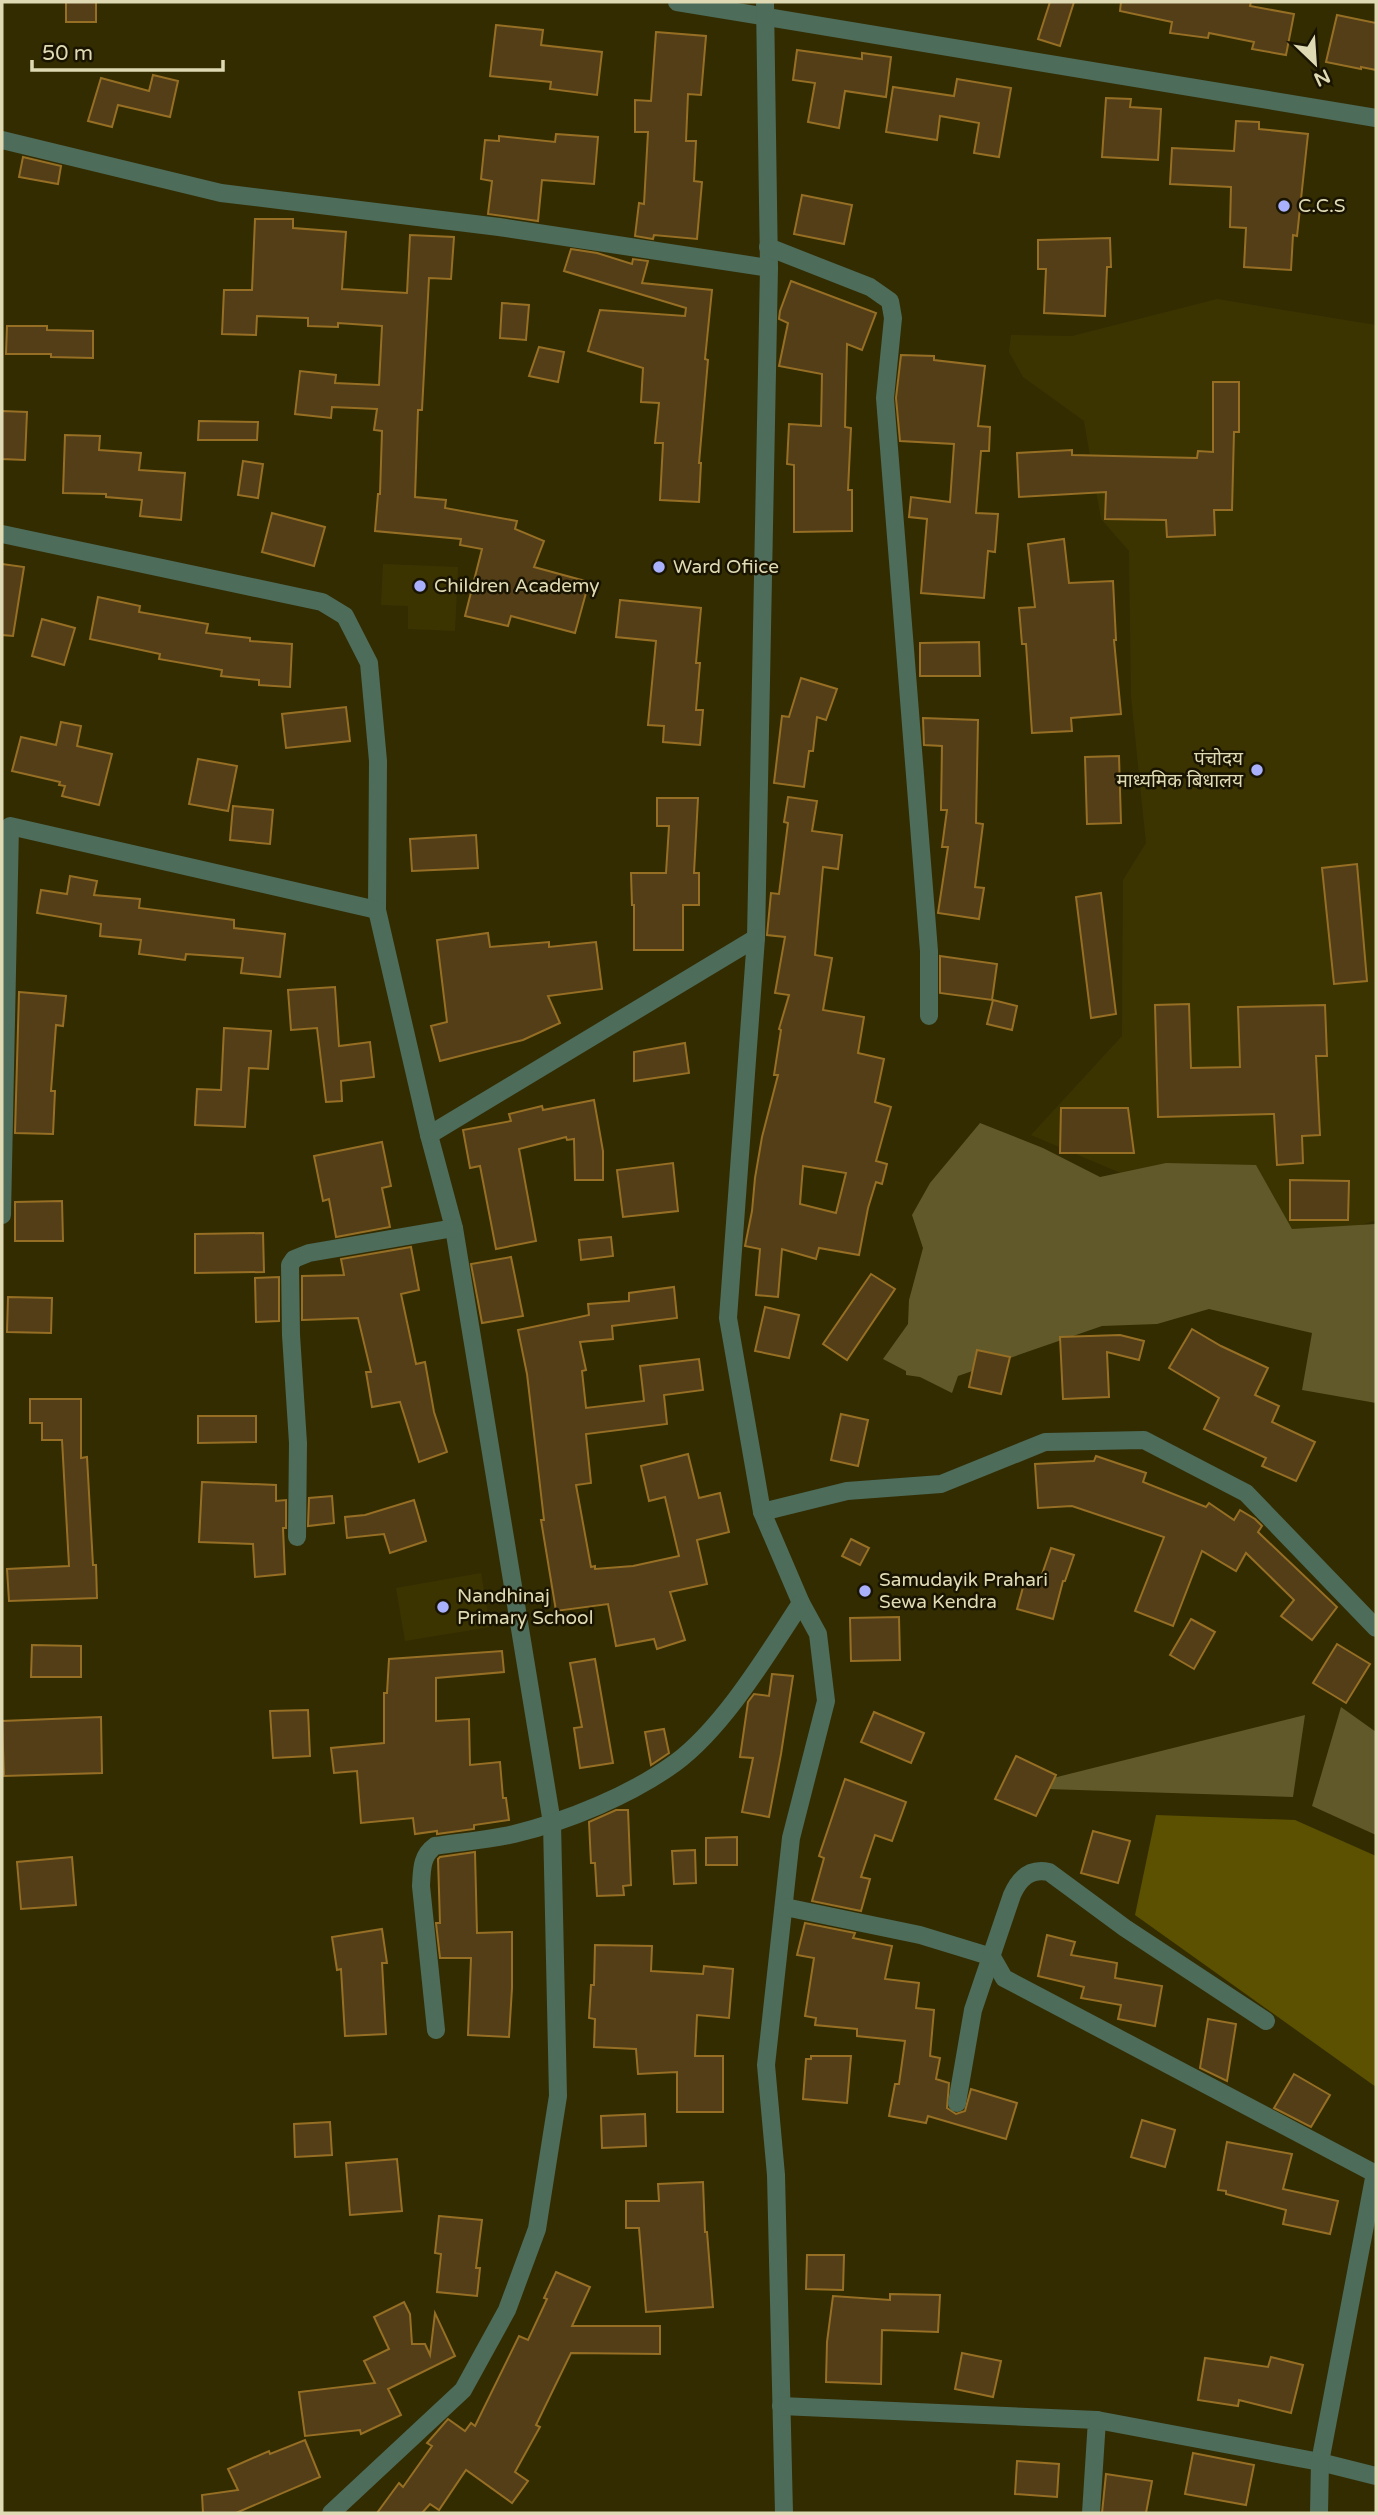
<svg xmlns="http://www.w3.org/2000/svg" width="1378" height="2515" font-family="'Varela Round','Noto Sans Devanagari',sans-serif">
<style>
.built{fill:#3c3400}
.green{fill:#5c5100}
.forest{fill:#61592a}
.building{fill:#533e18;stroke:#966f24;stroke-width:2;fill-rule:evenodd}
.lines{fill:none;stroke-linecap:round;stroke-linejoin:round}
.minor{stroke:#4d6c5a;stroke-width:18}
.poi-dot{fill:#a9b0fc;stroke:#191400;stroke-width:2.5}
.labels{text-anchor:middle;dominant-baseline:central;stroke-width:5;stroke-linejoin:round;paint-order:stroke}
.poi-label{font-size:19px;fill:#e0dab4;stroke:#191400;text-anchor:start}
</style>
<rect width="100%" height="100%" fill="#332c00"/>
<g class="built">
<path d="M1217,299L1376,325V1220L1295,1247L1031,1135L1122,1036L1123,880L1146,843L1131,696L1129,551L1101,519L1084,421L1023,377L1009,352L1011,335L1072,336Z"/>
<path d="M383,564L458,567L455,631L408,629V606L381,605Z"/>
<path d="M481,1573L490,1627L405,1641L396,1588Z"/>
</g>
<path class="green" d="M1156,1815L1295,1820L1376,1856V2087L1135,1915Z"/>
<g class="forest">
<path d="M980,1123L1043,1148L1100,1177L1166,1163L1256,1165L1292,1229L1376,1224V1403L1302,1390L1312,1333L1209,1309L1157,1324L1102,1326L958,1376L952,1393L920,1377L906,1375V1371L883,1359L908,1324L909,1300L923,1248L912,1215L930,1183Z"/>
<path d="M1341,1707L1376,1732V1835L1312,1806Z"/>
<path d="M1305,1715L1293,1797L1013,1788Z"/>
</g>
<g class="building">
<rect x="66" y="2" width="30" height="20"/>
<path d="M1050,2H1074L1060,46L1038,39Z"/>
<path d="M1121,2H1251L1250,6L1294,14L1286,55L1252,49L1254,42L1209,33L1208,38L1170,33L1172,22L1120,11Z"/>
<path d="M1337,15L1376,23V70L1361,67V69L1326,62Z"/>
<path d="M496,25L543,30L541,45L602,52L597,95L550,89L551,82L490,76Z"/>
<path d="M656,32L706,36L701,95L688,94L686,141H696L694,181L702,182L697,239L654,235L653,239L635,236L639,203L644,204L648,132H635V100L651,101Z"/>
<path d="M797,50L862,59V53L891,57L886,97L845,91L839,128L808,122L815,83L793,80Z"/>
<path d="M153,75L178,81L170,117L118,105L112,127L88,121L101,78L149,91Z"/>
<path d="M957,79L1011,88L999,157L974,153L979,123L940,116L937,140L886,132L893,87L954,96Z"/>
<path d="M1106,98L1131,99L1130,107L1161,109L1158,160L1102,157Z"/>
<path d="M1236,121L1259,122V129L1308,134L1297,236L1293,235L1291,270L1244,267L1246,228L1230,227L1231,187L1170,184L1172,148L1234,151Z"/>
<path d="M556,134L598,137L594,184L542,180L538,221L488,214L492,181L481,179L485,140L499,141V136L555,142Z"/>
<path d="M23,157L61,166L58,184L19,177Z"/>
<path d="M802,195L852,205L844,244L794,234Z"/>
<path d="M255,219H293V228L346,232L342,289L407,293L410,235L454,237L451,279L429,278L422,410H418L415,497L446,500L445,508L517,521L515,529L544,541L534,567L589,582L575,633L511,616L508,626L465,616L482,549L460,545L461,539L375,531L378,494H380L382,431L374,430L377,409L332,407L331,418L295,414L300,371L336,375L335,383L379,385L382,326L338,323V327L308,326V318L257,316L256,335L222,334L224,290H252Z"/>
<path d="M1110,238L1111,267H1107L1105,316L1044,313L1046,269H1038V240Z"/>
<path d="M571,249L597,253L632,264L633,259L648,261L642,283L712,290L705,359L708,360L699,463H701L699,502L660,500L663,443H655L659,403L641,402L643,368L588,351L600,310L685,316L686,308L564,271Z"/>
<path d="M791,281L876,313L862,350L847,344L845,427L851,428L848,490H852V531L794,532V465L787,464L789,424L821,426L822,374L779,366L788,323L779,319L780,311Z"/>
<path d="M502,303L529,305L526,340L500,338Z"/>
<path d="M7,326H47V330L93,331V358L51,357V354H6Z"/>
<path d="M539,347L564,352L558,382L529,376Z"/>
<path d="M901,355L934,356V360L985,366L978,426L990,427L989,451H981L976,513L998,514L995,552L988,551L984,598L921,593L927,519L909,517L911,497L950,502L954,444L900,441L896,398Z"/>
<path d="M1213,382H1239V432H1234L1232,510H1214L1215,535L1167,537L1166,520L1105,519L1106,492L1019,497L1017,453L1072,450V455L1197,458L1198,451L1213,452Z"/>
<path d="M2,411L27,412L25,460L2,459Z"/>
<path d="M199,421L258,422L257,440H198Z"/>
<path d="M65,435L100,436L99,450L141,453L139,470L185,473L181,520L140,516L142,500L106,497V494L63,493Z"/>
<path d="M243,461L263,464L258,498L238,495Z"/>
<path d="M272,513L325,527L314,566L262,552Z"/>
<path d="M1064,539L1069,583L1113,581L1116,640H1114L1121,714L1071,718L1072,731L1032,733L1026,644H1022L1019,608L1035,607L1028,544Z"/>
<path d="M2,564L24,567L13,636L2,635Z"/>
<path d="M98,597L140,606L139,612L208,624L206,633L250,638V641L292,644L290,687L259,685V680L221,676L222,670L159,659L160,654L90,639Z"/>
<path d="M620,600L701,608L696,663H700L696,710H703L700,745L663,742L664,726L648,725L656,641L616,637Z"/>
<path d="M42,619L75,628L64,665L32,656Z"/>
<path d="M979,642L980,676H920V643Z"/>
<path d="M801,678L837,689L826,720L817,717L813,751H809L804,787L774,783L782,716L789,717Z"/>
<path d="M346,707L350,741L286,748L282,714Z"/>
<path d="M923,718L978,720L976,823L983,824L975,887L984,888L979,919L938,913L948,847H942L947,810H941L942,746L924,745Z"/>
<path d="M61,722L81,726L77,746L112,754L99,805L62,796L65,786L59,785L60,782L12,771L21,737L56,745Z"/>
<path d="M1119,756L1121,823L1087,824L1085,757Z"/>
<path d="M198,759L237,766L228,811L189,804Z"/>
<path d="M788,797L817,801L812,831L842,835L838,869L823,867L815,955L832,958L823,1010L864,1017L858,1053L884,1059L875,1102L891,1107L876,1161L887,1164L882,1184L876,1182L868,1208L859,1255L819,1248L816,1259L782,1249L778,1297L756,1295L760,1249L745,1246L752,1211L755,1178L762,1137L778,1075H774L781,1030L779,1029L789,995L775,993L785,937L767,935L771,893L779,894L788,823L784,822ZM803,1166L846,1173L836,1213L800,1204Z"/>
<path d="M657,798H698L694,873H699V905H683V950H634V905H632L631,873H666L669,826H657Z"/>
<path d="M233,806L273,810L270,844L230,840Z"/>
<path d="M476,835L478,868L412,871L410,839Z"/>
<path d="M1357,864L1367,981L1334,984L1322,868Z"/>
<path d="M70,876L97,881L94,895L140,899L139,908L234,920V928L285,934L280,977L241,973L243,958L186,954L185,960L139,954L141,940L100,936L101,924L37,913L41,890L67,894Z"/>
<path d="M1101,893L1116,1014L1091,1018L1076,897Z"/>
<path d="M488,933L490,947L549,942V947L596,942L602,989L548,996L560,1023L523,1040L440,1061L431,1026L447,1022L437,940Z"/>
<path d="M940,956L997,964L992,1000L940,993Z"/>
<path d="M335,987L339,1046L370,1042L374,1077L341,1081L342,1101L326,1102L317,1028L291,1030L288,990Z"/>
<path d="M19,992L66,996L63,1026L56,1025L51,1091H55L53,1134L15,1133Z"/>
<path d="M993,1000L1017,1006L1012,1030L987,1024Z"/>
<path d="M1189,1004L1191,1068L1240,1067L1238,1007L1325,1005L1327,1056H1316L1320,1135L1302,1136L1303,1163L1277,1165L1274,1114L1158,1117L1155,1005Z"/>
<path d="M224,1028L271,1031L268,1069L249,1068L245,1127L195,1125L197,1089L221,1090Z"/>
<path d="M685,1043L689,1073L634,1081V1052Z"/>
<path d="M594,1100L603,1151V1180H575L574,1139L567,1140L566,1137L519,1149L536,1241L496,1249L480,1166L470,1168L463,1130L511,1121L509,1114L542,1106L543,1110Z"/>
<path d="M1061,1108H1128L1134,1153H1060Z"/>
<path d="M382,1142L391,1186L382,1188L390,1227L336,1237L329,1199L323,1201L314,1156Z"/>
<path d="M673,1163L678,1211L623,1217L617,1170Z"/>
<path d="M1290,1180L1349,1181L1348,1220H1290Z"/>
<path d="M62,1201L63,1241H15V1202Z"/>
<path d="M263,1233L264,1272L195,1273V1234Z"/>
<path d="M611,1237L613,1256L581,1260L579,1240Z"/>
<path d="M411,1247L419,1290L401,1294L416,1364L425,1362L434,1412L447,1452L419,1462L400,1402L372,1407L366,1372H371L358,1318L302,1320V1276L344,1275L341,1259Z"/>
<path d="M511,1257L523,1316L482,1323L471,1264Z"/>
<path d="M871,1274L895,1289L847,1360L823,1344Z"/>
<path d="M279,1277V1321L256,1322L255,1278Z"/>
<path d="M674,1287L677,1318L612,1326L613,1339L580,1342L586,1370L582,1371L586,1408L644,1401L640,1366L699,1359L703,1390L664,1395L667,1424L586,1434L591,1483L576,1485L591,1567L595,1566V1569L633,1566L679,1556L665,1497L649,1501L641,1466L688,1454L699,1498L720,1493L729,1532L697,1540L707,1584L670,1592L685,1640L657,1649L654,1639L616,1646L608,1604L556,1611L541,1520H544L527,1374L518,1330L589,1315L588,1304L629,1301V1293Z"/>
<path d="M8,1297L52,1298L51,1333L7,1332Z"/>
<path d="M765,1307L799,1315L789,1358L755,1351Z"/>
<path d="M1192,1329L1221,1346L1268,1368L1255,1395L1279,1406L1272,1422L1315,1442L1296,1481L1262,1466L1266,1458L1204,1429L1219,1398L1169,1368Z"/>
<path d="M1120,1335L1144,1341L1139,1360L1107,1352L1109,1397L1063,1399L1060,1337Z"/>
<path d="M977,1350L1010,1357L1001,1394L969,1387Z"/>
<path d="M30,1399H81V1458L87,1457L93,1565H96L97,1598L9,1601L7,1569L69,1566L62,1440H42V1423H30Z"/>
<path d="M841,1414L868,1420L858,1466L831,1460Z"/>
<path d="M198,1416H256V1442L198,1443Z"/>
<path d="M1096,1456L1146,1473L1143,1482L1206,1507L1209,1503L1234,1520L1240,1510L1255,1519L1262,1526L1258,1532L1337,1607L1312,1640L1281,1616L1294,1600L1246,1553L1236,1571L1202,1551L1173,1626L1135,1611L1164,1537L1072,1506L1038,1508L1035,1464L1094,1461Z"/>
<path d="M202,1482L276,1485V1501L286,1500V1528H283L285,1574L255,1577L253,1544L199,1542Z"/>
<path d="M332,1496L334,1523L308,1526L309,1498Z"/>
<path d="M414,1500L426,1541L390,1553L384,1534L347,1538L345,1517L365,1515Z"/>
<path d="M851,1539L869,1548L860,1565L842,1556Z"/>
<path d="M1051,1548L1074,1555L1065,1581H1063L1053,1619L1017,1609L1025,1580L1039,1583Z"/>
<path d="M899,1617L900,1660L851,1661L850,1618Z"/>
<path d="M1191,1619L1215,1632L1194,1669L1170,1655Z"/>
<path d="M1337,1644L1370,1664L1346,1703L1313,1683Z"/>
<path d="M32,1645L81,1646V1677H31Z"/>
<path d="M502,1651L504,1672L436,1678V1721L469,1719L470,1765L500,1762L503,1798H506L509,1820L474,1825V1829L437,1834V1831L415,1834L413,1818L361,1823L357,1771L334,1773L331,1748L384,1743V1693H387L389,1659Z"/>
<path d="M595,1659L613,1763L580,1768L574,1728L582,1727L570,1663Z"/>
<path d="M772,1674L793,1676L781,1754L769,1817L742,1812L753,1758L740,1757L748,1702L754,1694L769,1696Z"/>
<path d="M308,1710L310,1756L273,1758L270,1711Z"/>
<path d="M874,1712L924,1733L911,1763L861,1742Z"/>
<path d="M101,1717L102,1773L4,1776L2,1721Z"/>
<path d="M664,1729L669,1753L651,1765L645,1732Z"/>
<path d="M1016,1756L1056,1775L1036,1816L995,1799Z"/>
<path d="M845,1779L906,1802L892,1841L875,1835L861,1877L870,1879L861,1911L812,1901L824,1858L819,1856Z"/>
<path d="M616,1810H628L631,1885L623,1886L624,1895L597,1896L595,1863H591L589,1822Z"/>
<path d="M1093,1831L1130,1841L1118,1883L1081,1873Z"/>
<path d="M737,1837V1865H706V1838Z"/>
<path d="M695,1850L696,1883L674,1884L672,1851Z"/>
<path d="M475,1852L477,1933L512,1932V1988L509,2037L468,2035L471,1958H440L436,1923H440L438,1859L440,1857Z"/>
<path d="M72,1857L76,1905L21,1909L17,1862Z"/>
<path d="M805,1923L855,1933L853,1938L892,1946L885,1979L919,1983L916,2008L934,2010L930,2056L940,2058L936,2079L949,2083L947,2108L956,2114L965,2111L971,2089L1017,2103L1006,2139L928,2116L926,2123L889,2116L895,2084H899L905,2041L857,2036V2029L815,2025L816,2018L805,2016L814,1958L797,1955Z"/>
<path d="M382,1929L387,1963H382L386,2034L345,2036L341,1969L337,1970L332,1937Z"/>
<path d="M1047,1935L1075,1942L1071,1955L1117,1963L1115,1978L1162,1986L1155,2026L1118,2019L1121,2005L1081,1998L1084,1987L1038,1976Z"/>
<path d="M595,1945L652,1946L651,1971L703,1974L704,1966L733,1969L729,2018L697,2015L695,2056H723V2112H677V2072L638,2074L636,2049L594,2047L595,2019L589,2018L591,1985H594Z"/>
<path d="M1208,2019L1236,2024L1227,2081L1200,2068Z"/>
<path d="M811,2056H851L847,2103L803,2099L806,2059H811Z"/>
<path d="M1294,2074L1330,2095L1311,2127L1274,2108Z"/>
<path d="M645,2114L646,2146L602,2148L601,2116Z"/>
<path d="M1142,2120L1175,2130L1165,2167L1131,2157Z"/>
<path d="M330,2122L332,2155L295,2157L294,2124Z"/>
<path d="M1227,2142L1292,2154L1283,2189L1338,2201L1330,2234L1283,2224L1286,2210L1226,2194V2191L1218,2190Z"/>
<path d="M397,2159L402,2211L350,2215L346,2163Z"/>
<path d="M703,2182L705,2232H707L713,2307L646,2312L639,2228H626V2201H659L658,2184Z"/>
<path d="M439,2216L482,2220L476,2268H480L477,2296L437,2292L441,2254L435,2253Z"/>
<path d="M807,2255H844L843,2290L806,2289Z"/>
<path d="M556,2272L590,2287L572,2326H660V2354L571,2353L536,2425L540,2427L515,2472L528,2481L512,2503L466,2470L439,2510L430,2504L422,2513H377L399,2483L403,2487L432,2446L427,2443L448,2419L465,2431L471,2423L475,2426L519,2336L528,2340L547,2299L544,2298Z"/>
<path d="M890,2294L940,2295L938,2332L882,2330L881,2384L826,2382L827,2342L833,2296L890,2300Z"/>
<path d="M404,2302L410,2314L412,2344H425L430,2355L435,2313L455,2356L388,2389L401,2415L361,2434L360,2430L305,2436L299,2392L375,2383L364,2361L389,2349L374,2317Z"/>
<path d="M962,2353L1001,2361L993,2397L955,2389Z"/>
<path d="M1271,2357L1303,2365L1291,2413L1239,2400L1238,2406L1198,2400L1205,2358L1268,2367Z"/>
<path d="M305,2440L320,2477L236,2513H203L202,2495L238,2490L228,2469L269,2451L270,2454Z"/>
<path d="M1193,2453L1254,2465L1246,2505L1185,2494Z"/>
<path d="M1017,2461L1059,2464L1057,2497L1015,2494Z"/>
<path d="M1106,2474L1152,2481L1146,2513H1102Z"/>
</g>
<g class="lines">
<g class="minor">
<path d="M677,2L1376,118"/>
<path d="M765,2L769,268L756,938L728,1318L762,1512L801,1603L818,1634L826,1701L791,1838L766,2065L776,2175L784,2513"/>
<path d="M2,140L221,193L499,227L769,268"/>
<path d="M768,247L870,287L890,301L893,318L885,398L929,951V1016"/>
<path d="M2,534L322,602L345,616L369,663L378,761L377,910L429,1135L454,1228L552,1823L558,2096L537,2229L507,2310L463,2390L331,2513"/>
<path d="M429,1135L756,938"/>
<path d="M2,1215L10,826L377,910"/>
<path d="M762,1512L847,1491L941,1484L1045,1442L1144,1440L1246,1493L1376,1628"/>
<path d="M297,1537L298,1443L291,1335L290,1265L294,1259L309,1253L454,1228"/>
<path d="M785,1907L920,1935L992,1957L1004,1978L1376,2174"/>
<path d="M436,2030L421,1886C422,1870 421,1856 435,1846C461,1842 488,1840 514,1834C568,1821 631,1795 675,1763C724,1727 768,1653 801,1603"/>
<path d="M957,2103L973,2010L1012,1895C1019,1879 1030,1868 1049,1872L1125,1928L1266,2021"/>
<path d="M781,2406L1097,2420L1091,2513"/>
<path d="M1097,2420L1320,2462L1376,2476"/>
<path d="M1319,2513L1320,2462L1375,2173"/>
</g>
</g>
<g class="poi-dot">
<circle cx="1284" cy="206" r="7"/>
<circle cx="659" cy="567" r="7"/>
<circle cx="420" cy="586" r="7"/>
<circle cx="1257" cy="770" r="7"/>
<circle cx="865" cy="1591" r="7"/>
<circle cx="443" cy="1607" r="7"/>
</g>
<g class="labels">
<g class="poi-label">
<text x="1298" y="206">C.C.S</text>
<text x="673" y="567">Ward Ofiice</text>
<text x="434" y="586">Children Academy</text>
<text x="1243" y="759" text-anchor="end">पंचोदय<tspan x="1243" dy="22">माध्यमिक बिधालय</tspan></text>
<text x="879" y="1580">Samudayik Prahari<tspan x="879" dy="22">Sewa Kendra</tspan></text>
<text x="457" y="1596">Nandhinaj<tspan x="457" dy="22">Primary School</tspan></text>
</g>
</g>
<rect width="1378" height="2515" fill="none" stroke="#e0dab4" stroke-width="7"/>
<g transform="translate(1315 63) rotate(155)" stroke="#191400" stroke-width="5" paint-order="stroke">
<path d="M0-5L12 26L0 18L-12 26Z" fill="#e0dab4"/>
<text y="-10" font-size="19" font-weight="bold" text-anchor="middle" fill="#e0dab4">N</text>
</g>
<path d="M32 60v10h191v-10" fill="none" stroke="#e0dab4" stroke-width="3.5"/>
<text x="42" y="60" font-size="21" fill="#e0dab4" stroke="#191400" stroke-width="5" paint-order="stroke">50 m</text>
</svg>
